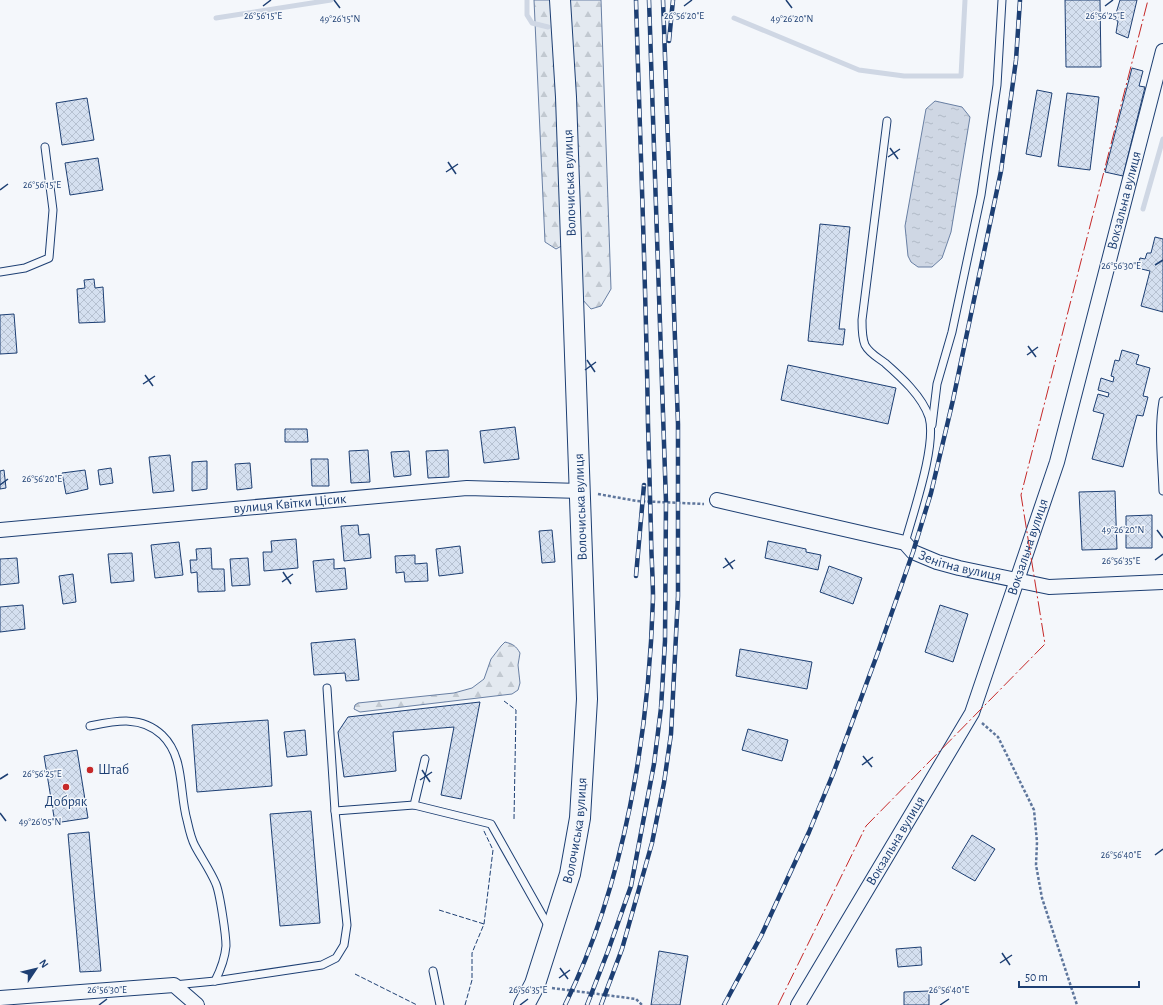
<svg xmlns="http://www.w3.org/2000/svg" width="1163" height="1005" font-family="'Alegreya Sans',sans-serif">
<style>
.forest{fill:url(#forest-firs);stroke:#687fa3}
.water{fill:url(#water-ripples);stroke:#687fa3}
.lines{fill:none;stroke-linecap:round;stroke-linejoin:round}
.stream{stroke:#cfd7e4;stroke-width:5}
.building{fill:url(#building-cross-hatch);stroke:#1d3f73}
.lane-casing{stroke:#1d3f73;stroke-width:9}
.street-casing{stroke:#1d3f73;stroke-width:16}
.secondary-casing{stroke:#1d3f73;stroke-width:22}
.path{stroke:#5e769c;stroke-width:2.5;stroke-dasharray:3 2;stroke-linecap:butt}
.lane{stroke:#f4f7fb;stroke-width:7}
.street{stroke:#f4f7fb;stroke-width:14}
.secondary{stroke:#f4f7fb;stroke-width:20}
.rail-casing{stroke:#1d3f73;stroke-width:4.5}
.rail{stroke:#f4f7fb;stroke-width:3;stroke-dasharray:9;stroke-linecap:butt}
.fence{stroke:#1d3f73;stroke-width:1;stroke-dasharray:5 2;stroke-linecap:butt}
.power{stroke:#c62828;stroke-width:1;stroke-dasharray:14 3 2 3;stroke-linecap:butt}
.ticks{fill:none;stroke:#1d3f73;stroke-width:1.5}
.poi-dot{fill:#c62828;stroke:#f4f7fb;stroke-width:1.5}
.labels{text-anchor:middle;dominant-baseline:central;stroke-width:3;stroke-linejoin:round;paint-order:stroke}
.street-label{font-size:14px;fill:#1d3f73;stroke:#f4f7fb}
.poi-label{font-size:14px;fill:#1d3f73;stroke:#f4f7fb;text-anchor:start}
.ticks-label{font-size:10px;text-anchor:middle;fill:#1d3f73;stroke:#f4f7fb;stroke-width:3;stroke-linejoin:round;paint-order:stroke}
</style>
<defs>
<pattern id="forest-firs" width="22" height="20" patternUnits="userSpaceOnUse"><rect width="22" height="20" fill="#e3e9f0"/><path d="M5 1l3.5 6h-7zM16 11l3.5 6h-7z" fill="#c2c9d1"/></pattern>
<pattern id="water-ripples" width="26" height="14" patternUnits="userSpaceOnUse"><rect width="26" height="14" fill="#cfd7e4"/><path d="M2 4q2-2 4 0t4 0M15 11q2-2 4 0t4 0" fill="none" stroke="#b1bac7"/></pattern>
<pattern id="building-cross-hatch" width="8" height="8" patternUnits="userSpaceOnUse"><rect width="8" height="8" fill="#d5e0f0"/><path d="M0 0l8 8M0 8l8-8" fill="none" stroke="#b6c1d1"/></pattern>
</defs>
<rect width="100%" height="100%" fill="#f4f7fb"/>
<g class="forest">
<path d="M534,0H553L567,243L556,249L545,242Z"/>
<path d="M570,0H601L611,289L601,306L591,309L582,299Z"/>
<path d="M505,642C513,644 516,646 520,653L518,665L520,683L518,690L512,694L360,712L354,709L355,705L358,703L454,693L472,688L484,679L491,659L501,646Z"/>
</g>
<path class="water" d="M935,101L962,107L970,117L951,232L942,258L932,267H918L911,262L908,256L905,226L926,109Z"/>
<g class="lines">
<g class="stream">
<path d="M527,0V15L532,23L548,27"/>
<path d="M216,18L331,0"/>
<path d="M734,18L859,70L904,76H961L965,0"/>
<path d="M1143,209L1163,139"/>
</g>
</g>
<g class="building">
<path d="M1065,0H1100L1101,67H1066Z"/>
<path d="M1120,0H1137L1128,38L1116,33L1118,21L1114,20Z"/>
<path d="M1132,68L1143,71L1139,86L1145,87L1123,176L1105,172Z"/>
<path d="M1037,90L1052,93L1041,157L1026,154Z"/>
<path d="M1067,93L1099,97L1090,170L1058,166Z"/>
<path d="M87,98L94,140L62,145L56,103Z"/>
<path d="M98,158L103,190L70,195L65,163Z"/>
<path d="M820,224L850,227L839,329H845L843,345L808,341Z"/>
<path d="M1155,237L1163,239V312L1141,306L1150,271L1137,268L1140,258L1145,259L1147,253H1151Z"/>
<path d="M94,279L95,288L103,287L105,322L79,323L77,289L85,288L84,280Z"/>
<path d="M14,314L17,353L0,354V315Z"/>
<path d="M1122,350L1139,355L1136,364L1150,368L1143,396L1148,397L1143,416L1137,415L1123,467L1092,459L1104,414L1093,411L1098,394L1108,397L1109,393L1098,390L1101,378L1113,382L1114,377L1111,376L1115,360L1119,361Z"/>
<path d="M788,365L896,388L888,424L781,400Z"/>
<path d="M515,427L519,459L484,463L480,431Z"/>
<path d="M285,429H307L308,442H285Z"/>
<path d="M368,450L370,482L351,483L349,451Z"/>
<path d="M448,450L449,477L428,478L426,451Z"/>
<path d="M409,451L411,475L394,477L391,452Z"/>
<path d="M170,455L174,491L153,493L149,457Z"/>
<path d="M311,459H328L329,486H312Z"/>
<path d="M207,461V489L192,491V462Z"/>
<path d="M250,463L252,488L237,490L235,464Z"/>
<path d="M111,468L113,483L100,485L98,470Z"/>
<path d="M4,470L6,488L0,489V471Z"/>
<path d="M85,470L88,489L66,494L62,473Z"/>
<path d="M1115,491L1117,549L1082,550L1079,492Z"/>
<path d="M1152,515V548H1126V516Z"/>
<path d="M358,525L359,535L369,534L371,558L344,561L341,526Z"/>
<path d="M552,530L555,562L542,563L539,531Z"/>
<path d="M296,539L298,568L264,571L263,552H272L271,541Z"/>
<path d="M768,541L806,549V552L821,555L818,570L765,558Z"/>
<path d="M179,542L183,575L155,578L151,545Z"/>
<path d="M460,546L463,573L439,576L436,549Z"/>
<path d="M211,548L212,569H224L225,591L198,592L197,572L191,573L190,560H197L196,549Z"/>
<path d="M132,553L134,581L111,583L108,554Z"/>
<path d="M415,555V564L427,563L428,581L405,582L404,572L396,573L395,556Z"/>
<path d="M17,558L19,583L0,585V559Z"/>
<path d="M248,558L250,585L232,586L230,559Z"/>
<path d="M334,559V569L345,568L347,589L316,592L313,561Z"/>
<path d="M829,566L862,578L853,604L820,592Z"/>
<path d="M73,574L76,602L63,604L59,576Z"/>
<path d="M23,605L25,629L0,632V607Z"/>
<path d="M940,605L968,614L953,662L925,652Z"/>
<path d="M355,639L359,680L346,681L345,673L314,675L311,643Z"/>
<path d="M740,649L812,662L807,689L736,676Z"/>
<path d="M480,702L461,799L441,795L454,727L393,732L396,771L344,777L338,732L348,717Z"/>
<path d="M268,720L272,786L197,792L192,725Z"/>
<path d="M748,729L788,740L782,761L742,750Z"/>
<path d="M305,730L307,755L287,757L284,732Z"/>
<path d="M77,750L88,818L55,823L44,756Z"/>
<path d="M311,811L320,923L280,926L270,814Z"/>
<path d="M89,832L101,971L80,972L68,834Z"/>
<path d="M972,835L995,849L975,881L952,868Z"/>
<path d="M921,947L922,965L898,967L896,949Z"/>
<path d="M659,951L688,956L680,1005H651Z"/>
<path d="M929,991V1005H904V992Z"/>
</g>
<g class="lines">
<defs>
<g id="lane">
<path d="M887,121L862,320C862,328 862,338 865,345C869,353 877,357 885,363C901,377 922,396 929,417C937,445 913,513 905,543"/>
<path d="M0,272L25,268L49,258L53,210L45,147"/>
<path d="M1163,401C1158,430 1162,461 1163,491"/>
<path d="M932,425L937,384L952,332L981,195L997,85L1002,0"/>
<path d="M90,726C115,721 141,715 162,735C185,757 179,792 187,820C189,829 191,839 195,846C202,859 210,870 216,884C220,894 226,935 226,946C225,958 220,971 215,981"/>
<path d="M414,805L491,824L549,927"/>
<path d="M335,811L414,805L425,759"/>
<path d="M433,971L440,1005"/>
<path d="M174,985L215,981L322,965L336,958L344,945L347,925L335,811L327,688"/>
</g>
<g id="street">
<path id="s1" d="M717,500L905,543L913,552L937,562L959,568L1049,587L1163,582"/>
<path id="s2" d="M0,530L467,488L581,491"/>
<path d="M0,998L174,985L197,1005"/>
<path id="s3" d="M798,1005L972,713L1057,462L1163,51"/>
</g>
<g id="secondary">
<path id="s4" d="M524,1005L535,984L570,874L580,818L587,699L566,97L560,0"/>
</g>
</defs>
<use href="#lane" class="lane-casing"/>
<use href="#street" class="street-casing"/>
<use href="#secondary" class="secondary-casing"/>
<g class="path">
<path d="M598,494L637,501L704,504"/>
<path d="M982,723L998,737L1034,810L1037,842L1036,865L1042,898L1077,1005"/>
<path d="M552,988L636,999L642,1005"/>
</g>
<use href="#lane" class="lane"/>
<use href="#street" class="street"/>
<use href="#secondary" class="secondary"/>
<defs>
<g id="rail">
<path d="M669,41L673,0"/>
<path d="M636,576L644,485"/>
<path d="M565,1005C625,883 649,733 653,598C653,576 651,554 651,532C650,496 649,460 648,424C646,283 640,141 636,0"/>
<path d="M587,1005L608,951L631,886L654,764L661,708L665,641L666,502L649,0"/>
<path d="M601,1005L622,949L652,843L664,783L671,734L678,596V424L663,0"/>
<path d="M724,1005L761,936L809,832L833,774L877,655L913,552L931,493L953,400L1001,171L1016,60L1020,0"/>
</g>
</defs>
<use href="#rail" class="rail-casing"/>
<use href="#rail" class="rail"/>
<g class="fence">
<path d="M504,701L516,710L514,819"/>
<path d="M439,910L484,924"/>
<path d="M355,974L417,1005"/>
<path d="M465,1005L472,980V953L484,924L493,850L483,829"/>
</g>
<path class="power" d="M778,1005L866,826L1045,644L1021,495L1148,0"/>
</g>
<path class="ticks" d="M334,0L340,8M786,0L792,8M263,6L271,0M684,6L692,0M1105,6L1113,0M890,148L898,159M888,157L900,149M448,162L456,174M446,172L458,164M0,190L8,184M1155,265L1163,260M1028,346L1036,357M1027,355L1038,347M587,360L595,372M585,370L596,362M145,375L153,386M143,384L155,376M0,485L8,479M1157,530L1163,538M725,558L733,569M1155,560L1163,554M723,568L735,560M283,572L291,584M282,582L293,574M863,756L872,767M862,765L873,757M422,770L430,782M0,779L8,774M420,780L432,772M0,813L6,821M1155,855L1163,849M1002,953L1010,965M1000,963L1012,955M560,968L568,979M559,978L570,970M99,1005L107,999M520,1005L528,999M940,1005L949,999"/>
<g class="poi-dot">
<circle cx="90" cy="770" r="4"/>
<circle cx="66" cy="787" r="4"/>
</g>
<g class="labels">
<g class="street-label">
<text transform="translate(570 183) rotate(-92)">Волочиська вулиця</text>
<text stroke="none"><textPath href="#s3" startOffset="875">Вокзальна вулиця</textPath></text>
<text stroke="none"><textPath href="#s2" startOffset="291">вулиця Квітки Цісик</textPath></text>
<text transform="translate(581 507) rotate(-92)">Волочиська вулиця</text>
<text stroke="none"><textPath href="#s3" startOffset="515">Вокзальна вулиця</textPath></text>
<text stroke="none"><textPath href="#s1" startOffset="254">Зенітна вулиця</textPath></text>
<text stroke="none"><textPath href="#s4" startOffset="183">Волочиська вулиця</textPath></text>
<text stroke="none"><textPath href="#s3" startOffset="191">Вокзальна вулиця</textPath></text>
</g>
<g class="poi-label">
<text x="98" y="770">Штаб</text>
<text x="66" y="802" text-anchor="middle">Добряк</text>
</g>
</g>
<g class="ticks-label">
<text x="263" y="19">26°56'15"E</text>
<text x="684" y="19">26°56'20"E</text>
<text x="1105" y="19">26°56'25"E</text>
<text x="340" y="22">49°26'15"N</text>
<text x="792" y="22">49°26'20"N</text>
<text x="42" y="188">26°56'15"E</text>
<text x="1121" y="269">26°56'30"E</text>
<text x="42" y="482">26°56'20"E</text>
<text x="1123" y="533">49°26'20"N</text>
<text x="1121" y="564">26°56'35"E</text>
<text x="42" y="777">26°56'25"E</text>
<text x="40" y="825">49°26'05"N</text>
<text x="1121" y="858">26°56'40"E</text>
<text x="107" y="993">26°56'30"E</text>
<text x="528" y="993">26°56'35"E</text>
<text x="949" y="993">26°56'40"E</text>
</g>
<g transform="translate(36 969) rotate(55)" stroke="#f4f7fb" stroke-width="3" paint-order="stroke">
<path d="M0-3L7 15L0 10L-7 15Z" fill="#1d3f73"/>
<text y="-6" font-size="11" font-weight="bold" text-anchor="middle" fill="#1d3f73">N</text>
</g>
<path d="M1019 981v6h120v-6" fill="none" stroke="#1d3f73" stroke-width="2"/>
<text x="1025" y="981" font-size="12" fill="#1d3f73" stroke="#f4f7fb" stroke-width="3" paint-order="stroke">50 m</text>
</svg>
